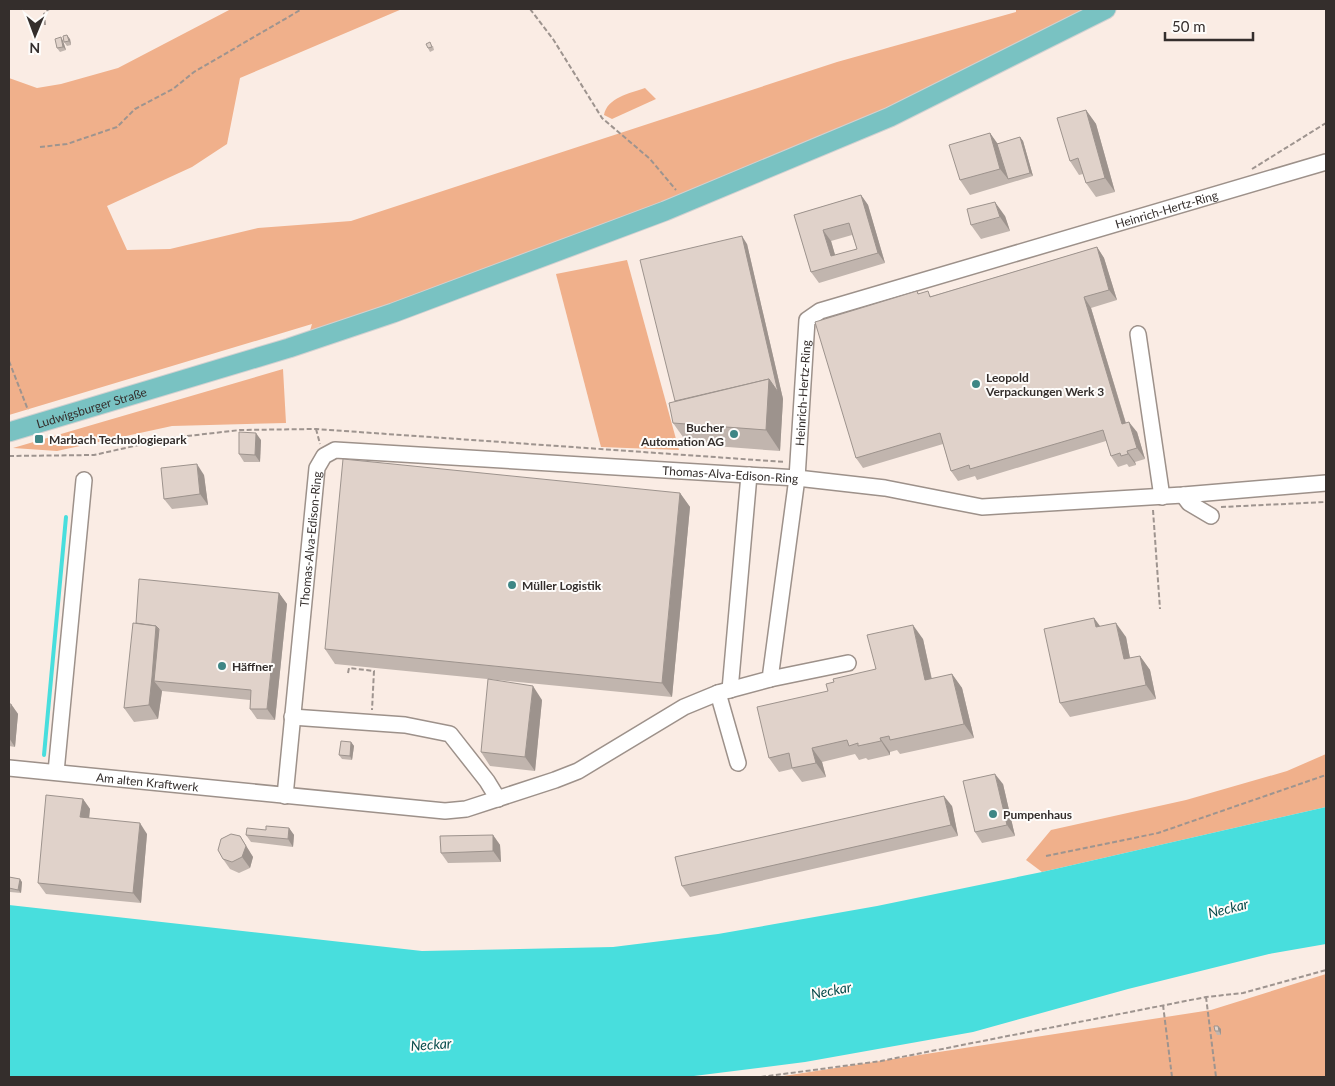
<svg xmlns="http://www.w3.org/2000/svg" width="1335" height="1086" font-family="Lato,sans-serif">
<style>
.green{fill:#f0b08b}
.water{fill:#48dedd}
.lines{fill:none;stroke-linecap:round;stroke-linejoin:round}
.stream{stroke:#48dedd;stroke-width:4}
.minor-casing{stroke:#9d918a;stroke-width:18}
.major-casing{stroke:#d2d1d1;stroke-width:21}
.path{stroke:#9e948f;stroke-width:2;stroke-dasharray:5 2.5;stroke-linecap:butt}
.minor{stroke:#fff;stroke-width:15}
.major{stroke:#79c2c2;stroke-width:19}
.wall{fill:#c1b5ae;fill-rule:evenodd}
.shaded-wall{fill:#9d938d}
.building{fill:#e0d2ca;stroke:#9d938d;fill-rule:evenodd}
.poi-dot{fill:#3e8685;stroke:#fefcfa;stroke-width:2}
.labels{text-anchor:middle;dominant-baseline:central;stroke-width:4;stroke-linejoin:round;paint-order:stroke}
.street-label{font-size:12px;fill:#342e2c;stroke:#fefcfa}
.poi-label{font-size:12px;font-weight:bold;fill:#342e2c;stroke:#fefcfa;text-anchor:start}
.water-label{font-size:14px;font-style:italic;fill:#094c4c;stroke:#fefcfa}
</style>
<rect width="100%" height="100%" fill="#faece4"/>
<g class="green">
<path d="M231,9H402L240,78L227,144L192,167L107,206L127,250L170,249L258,228L351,221L837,62L1016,12V9H1096L889,112L678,201L309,334L312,324L9,415V78L37,88L61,84L118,68Z"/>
<path d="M645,88L656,99L612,119L604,115C607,98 630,93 645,88Z"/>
<path d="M627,260L679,450L601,447L556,274Z"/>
<path d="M283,369L286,423L172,426L57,451L13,448Z"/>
<path d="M1326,754V807L1042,872L1026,860L1051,830L1186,800L1287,771Z"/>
<path d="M1326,974V1077H777L1211,1010Z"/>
</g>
<path class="water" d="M1326,807V944L1269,954L1128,989L973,1032L805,1062L686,1077H9V905L422,951L613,947L718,934L877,906L1042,872Z"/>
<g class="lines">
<path class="stream" d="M44,755L66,517"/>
<defs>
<g id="minor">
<path d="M1138,334L1162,497"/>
<path d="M1183,495L1189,503L1211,516"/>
<path d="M770,679L848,663"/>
<path d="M730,690L749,475"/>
<path d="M718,693L738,763"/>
<path d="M292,717L405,725L450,734L487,781L498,799"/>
<path id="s1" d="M9,768L445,811L466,809L555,780L578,771L684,707L718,693L770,679L797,478L807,320L820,311L1326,162"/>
<path d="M56,772L84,480"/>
<path id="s2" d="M285,796L317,468L324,456L335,450L797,478L885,488L982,507L1183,495L1326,483"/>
</g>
<g id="major">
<path id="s3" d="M9,432L289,348L393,313L665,211L890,117L1106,9"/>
</g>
</defs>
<use href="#minor" class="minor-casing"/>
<use href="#major" class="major-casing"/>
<g class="path">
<path d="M530,9L553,39L602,118L650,159L676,190"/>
<path d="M45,25L44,14L49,9"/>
<path d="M40,147L67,144L117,127L135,109L173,89L194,72L302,9"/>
<path d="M1252,169L1326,123"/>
<path d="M9,361L28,410"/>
<path d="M316,429L320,444"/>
<path d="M9,456L94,455L170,438L240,430L316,429L785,462"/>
<path d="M1221,507L1326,502"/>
<path d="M1153,510L1160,609"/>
<path d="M348,673L349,668L374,671L372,710"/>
<path d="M1046,856L1158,833L1326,775"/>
<path d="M1206,997L1216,1077"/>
<path d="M1163,1005L1172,1077"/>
<path d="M761,1077L881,1061L1206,997L1243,993L1326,970"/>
</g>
<use href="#minor" class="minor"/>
<use href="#major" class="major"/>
</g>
<g class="wall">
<path d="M61,37L63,41L66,50L60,52L57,48Z"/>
<path d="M70,39L71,45L67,46L64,42Z"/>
<path d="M433,46L434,50L430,52L428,48Z"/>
<path d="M1086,110L1096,124L1115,192L1096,197L1086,183L1083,174L1079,175L1070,161Z"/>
<path d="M990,133L997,144L1020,137L1023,141L1033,176L970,195L960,180Z"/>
<path d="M861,195L868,205L885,263L819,283L811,272L794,215ZM852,235L857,249L835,255L831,241Z"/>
<path d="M1005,216L1010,231L981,239L971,225Z"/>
<path d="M747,244L783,399L780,451L688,444L673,423L675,401Z"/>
<path d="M1097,247L1104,258L1117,300L1091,308L1126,423L1137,432L1145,459L1135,462L1136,465L1129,467L1127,464L1118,467L1111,456L1106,441L977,480L975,476L958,481L951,471L943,444L863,468L856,458L917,291L919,294L932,296Z"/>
<path d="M261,440L260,462H244L239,454Z"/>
<path d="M204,475L208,505L172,509L164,499Z"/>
<path d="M680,493L690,507L672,697L335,664L325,649Z"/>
<path d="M279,593L287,604L275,720L257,719L250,709V700L162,691L158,719L134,722L124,708L136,623Z"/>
<path d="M1094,618L1100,626L1126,637L1130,658L1140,656L1150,670L1156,699L1070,717L1060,703Z"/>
<path d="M923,639L932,679L952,674L962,688L974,738L900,754L897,750L890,752V755L868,760L866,758L859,760L855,754L822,762L826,777L802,782L792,769L779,772L769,758L828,691L876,669Z"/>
<path d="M542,700L535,771L490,766L481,752Z"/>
<path d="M9,704H11L18,714L15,747L9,746Z"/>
<path d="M351,742L354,746L352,760L342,759L339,755Z"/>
<path d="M1003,784L1015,836L982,843L975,832Z"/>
<path d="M83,799L90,809L89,818L147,834L141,903L46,894L38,883Z"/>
<path d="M952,806L958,836L690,897L682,886Z"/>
<path d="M289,828L294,835L293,847L251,842L246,835Z"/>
<path d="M493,835L500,845L501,862L448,863L441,853Z"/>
<path d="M240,836L253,857L250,868L239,873L230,869L223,859Z"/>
<path d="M9,874V877L22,882L21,893L10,892L9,891Z"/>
<path d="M1218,1026L1221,1029V1035H1217L1215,1031Z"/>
</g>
<g class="shaded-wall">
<path d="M67,35L70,39L71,45L69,41Z"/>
<path d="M61,37L63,41L66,50L63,47Z"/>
<path d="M1086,110L1096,124L1115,192L1105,178Z"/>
<path d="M990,133L1000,147L1008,179L1000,169Z"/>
<path d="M1020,137L1023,141L1033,176L1030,173Z"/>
<path d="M861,195L868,205L885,263L878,253Z"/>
<path d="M995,202L1005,216L1010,231L1000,217Z"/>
<path d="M823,230L831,241L838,265L831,256Z"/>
<path d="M742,236L747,244L783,399L780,451L766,430Z"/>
<path d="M1097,247L1104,258L1117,300L1109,290Z"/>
<path d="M1084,297L1091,308L1129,434L1122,424Z"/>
<path d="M1129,422L1137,432L1145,459L1137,448Z"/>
<path d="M256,433L261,440L260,462L255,455Z"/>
<path d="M1127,451L1135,462L1136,465L1128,454Z"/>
<path d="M197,464L204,475L208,505L200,494Z"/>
<path d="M680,493L690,507L672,697L662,683Z"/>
<path d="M279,593L287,604L275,720L267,709Z"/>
<path d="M1094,618L1104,632L1096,627Z"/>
<path d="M1116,623L1126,637L1133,674L1124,659Z"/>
<path d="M913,625L923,639L935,695L925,680Z"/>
<path d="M156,626L166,640L154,681L162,691L158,719L149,705Z"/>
<path d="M1140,656L1150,670L1156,699L1146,685Z"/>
<path d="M952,674L962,688L974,738L964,724Z"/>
<path d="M533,686L542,700L535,771L525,757Z"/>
<path d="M11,704L18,714L15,747L9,738V724Z"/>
<path d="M880,738L890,752V755L881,741Z"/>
<path d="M351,742L354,746L352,760L350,756Z"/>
<path d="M812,748L822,762L826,777L816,763Z"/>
<path d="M995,774L1003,784L1015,836L1007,825Z"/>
<path d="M944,796L952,806L958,836L951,825Z"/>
<path d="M83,799L90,809L88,827L80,817Z"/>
<path d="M140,823L147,834L141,903L133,893Z"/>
<path d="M289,828L294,835L293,847L288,839Z"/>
<path d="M493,835L500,845L501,862L493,851Z"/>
<path d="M240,836L253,857L250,868L242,857Z"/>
<path d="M20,879L22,882L21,893L18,890Z"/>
<path d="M1218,1026L1221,1029V1035L1219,1031Z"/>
</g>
<g class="building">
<path d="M67,35L69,41L64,42L63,36Z"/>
<path d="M61,37L63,47L57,48L55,39Z"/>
<path d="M430,42L432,47L428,48L426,44Z"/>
<path d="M1086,110L1105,178L1086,183L1078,158L1070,161L1057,118Z"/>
<path d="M990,133L1000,169L960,180L949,145Z"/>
<path d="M1020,137L1030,173L1008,179L997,144Z"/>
<path d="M861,195L878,253L811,272L794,215ZM849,223L857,249L831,256L823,230Z"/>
<path d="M995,202L1000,217L971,225L967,209Z"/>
<path d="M742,236L778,392L769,379L675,401L640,260Z"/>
<path d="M1097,247L1109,290L1084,297L1122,424L1129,422L1137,448L1127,451L1128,454L1121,456L1120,453L1111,456L1103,430L970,469L969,465L951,471L940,433L856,458L815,322L917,291L918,294L928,291L930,297Z"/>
<path d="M769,379L766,430L673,423L669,403Z"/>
<path d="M239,432L256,433L255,455L239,454Z"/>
<path d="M343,459L680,493L662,683L325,649Z"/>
<path d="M197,464L200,494L164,499L161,468Z"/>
<path d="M139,579L279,593L267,709H250L251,690L154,681L159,629L156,626L136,623Z"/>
<path d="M1094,618L1096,627L1116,623L1124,659L1140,656L1146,685L1060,703L1044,629Z"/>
<path d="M133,623L156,626L152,677L149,705L124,708Z"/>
<path d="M913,625L925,680L952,674L964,724L890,740L889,736L880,738L881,741L858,746V743L849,746L847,740L812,748L816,763L792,768L789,753L769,758L757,707L828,691L826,684L834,682L833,679L876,669L867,635Z"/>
<path d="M488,679L533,686L525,757L481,752Z"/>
<path d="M9,704H11L9,724Z"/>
<path d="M341,741L351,742L350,756L339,755Z"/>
<path d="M995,774L1007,825L975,832L963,781Z"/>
<path d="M46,795L83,799L80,817L140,823L133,893L38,883Z"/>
<path d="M944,796L951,825L682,886L675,857Z"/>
<path d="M266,826L289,828L288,839L246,835L247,828L266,830Z"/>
<path d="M231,834L240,836L246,846L242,857L232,862L223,859L218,850L221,839Z"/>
<path d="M493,835V851L441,853L440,836Z"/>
<path d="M9,877L20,879L18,890L9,888Z"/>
<path d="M1214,1026H1218L1219,1031H1215Z"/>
</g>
<g class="poi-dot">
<circle cx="976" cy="384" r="5"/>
<circle cx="734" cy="434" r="5"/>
<rect x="34" y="434" width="10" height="10" rx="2.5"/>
<circle cx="512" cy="585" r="5"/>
<circle cx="222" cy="666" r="5"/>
<circle cx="993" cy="814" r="5"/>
</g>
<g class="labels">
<g class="street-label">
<text stroke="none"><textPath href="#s1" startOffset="1530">Heinrich-Hertz-Ring</textPath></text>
<text stroke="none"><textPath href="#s1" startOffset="1080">Heinrich-Hertz-Ring</textPath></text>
<text stroke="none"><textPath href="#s3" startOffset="86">Ludwigsburger Straße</textPath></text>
<text stroke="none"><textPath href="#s2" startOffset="752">Thomas-Alva-Edison-Ring</textPath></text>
<text stroke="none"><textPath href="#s2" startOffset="258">Thomas-Alva-Edison-Ring</textPath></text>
<text stroke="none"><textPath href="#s1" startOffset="139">Am alten Kraftwerk</textPath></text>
</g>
<g class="poi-label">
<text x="986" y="377">Leopold<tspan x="986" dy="14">Verpackungen Werk 3</tspan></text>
<text x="724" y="427" text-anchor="end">Bucher<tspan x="724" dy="14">Automation AG</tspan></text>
<text x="49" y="439">Marbach Technologiepark</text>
<text x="522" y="585">Müller Logistik</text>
<text x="232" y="666">Häffner</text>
<text x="1003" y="814">Pumpenhaus</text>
</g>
<g class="water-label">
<text transform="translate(1228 908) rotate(-14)">Neckar</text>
<text transform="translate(831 990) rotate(-11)">Neckar</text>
<text transform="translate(431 1044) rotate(-4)">Neckar</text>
</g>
</g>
<rect width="1335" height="1086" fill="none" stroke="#342e2c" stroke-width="20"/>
<g transform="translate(35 35) rotate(181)" stroke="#fefcfa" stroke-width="4" paint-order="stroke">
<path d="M0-4L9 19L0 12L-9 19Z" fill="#342e2c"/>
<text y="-8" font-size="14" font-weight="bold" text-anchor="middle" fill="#342e2c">N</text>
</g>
<path d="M1165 32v8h88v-8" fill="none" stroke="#342e2c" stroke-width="2.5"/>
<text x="1172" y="32" font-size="15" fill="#342e2c" stroke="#fefcfa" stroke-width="4" paint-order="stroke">50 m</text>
</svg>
